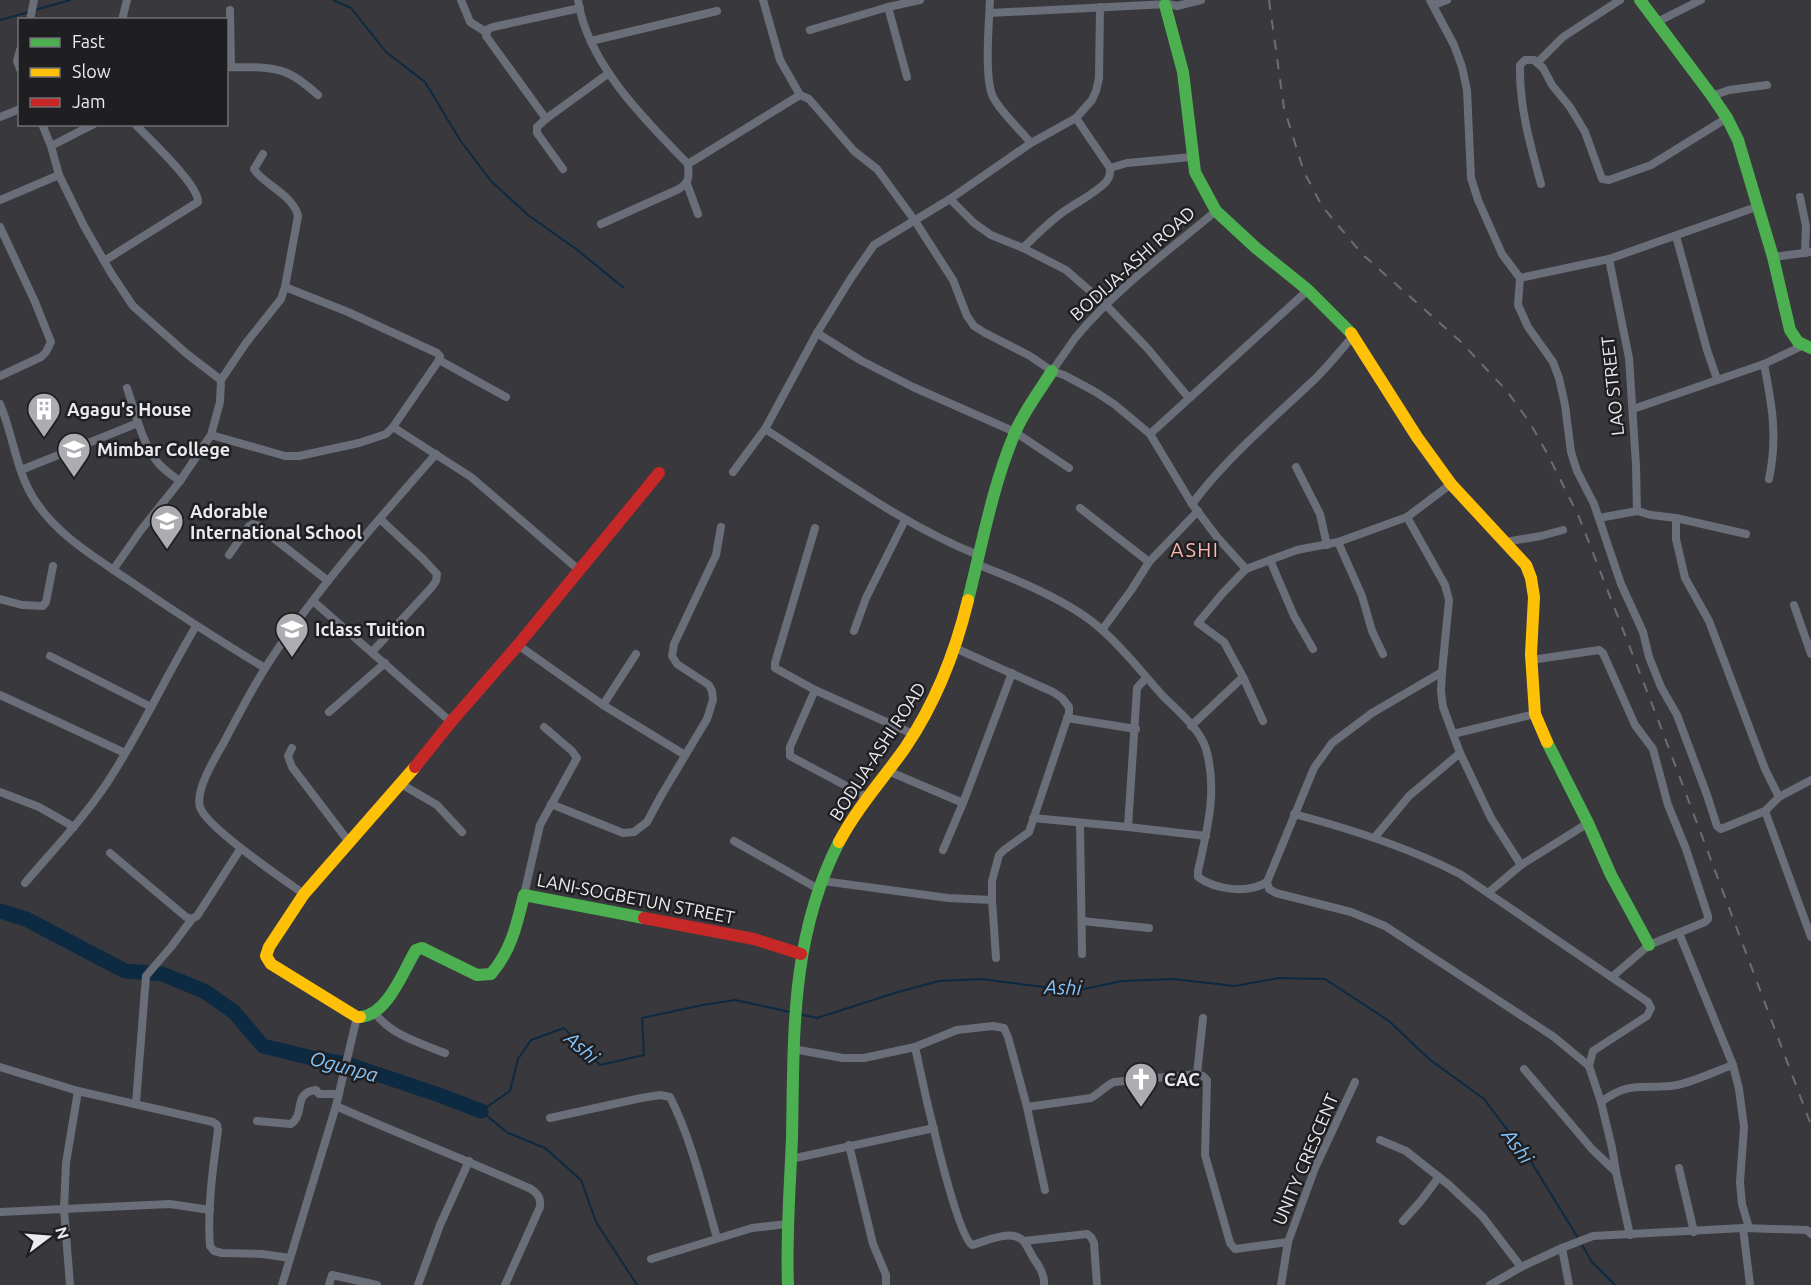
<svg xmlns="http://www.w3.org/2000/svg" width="1811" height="1285" font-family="Ubuntu,sans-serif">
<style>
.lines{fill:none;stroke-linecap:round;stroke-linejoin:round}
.stream{stroke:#0c2a42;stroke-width:2}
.river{stroke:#0c2a42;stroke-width:15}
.street{stroke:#6a6e78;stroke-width:8}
.fast{stroke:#4caf50;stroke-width:12}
.slow{stroke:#ffc107;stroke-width:12}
.jam{stroke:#c62828;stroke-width:12}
.rail{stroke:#6c6e74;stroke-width:2;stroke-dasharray:10 10;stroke-linecap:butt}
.labels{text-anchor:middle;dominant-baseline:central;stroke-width:5;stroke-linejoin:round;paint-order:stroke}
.street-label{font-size:18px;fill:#eaeaef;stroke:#1f1f22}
.poi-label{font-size:18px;font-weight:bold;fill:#eaeaef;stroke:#1f1f22;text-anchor:start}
.neighbourhood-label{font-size:20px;letter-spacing:1.5px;fill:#fbb8af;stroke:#1f1f22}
.water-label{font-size:20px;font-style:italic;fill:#84c6fe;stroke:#1f1f22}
</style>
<rect width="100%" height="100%" fill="#38383d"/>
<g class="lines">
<g class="stream">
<path d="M333,0L351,8L386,52L425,82L460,140L491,181L528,215L576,249L624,288"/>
<path d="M35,10L70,0"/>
<path d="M0,20L29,12"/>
<path d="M798,1014L817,1018L898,992L939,981L982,979L1074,991L1122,981L1173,979L1235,986L1279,978L1325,979L1389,1021L1429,1059L1484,1099L1530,1160L1578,1238"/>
<path d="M1581,1243L1592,1262L1615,1285"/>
<path d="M637,1285L596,1222L581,1180L545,1148L508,1133L481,1111L510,1091L518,1059L531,1040L564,1028L600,1065L644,1055L642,1018L703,1005L735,1000L790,1012"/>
</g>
<path class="river" d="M0,911L26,919L125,971L162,974L204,991L234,1012L263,1046L312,1058L347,1064L442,1096L481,1111"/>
<g class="street">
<path d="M461,0L470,22L486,32"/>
<path d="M578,0C587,63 645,120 688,164"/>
<path d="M763,0L780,60L800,95L809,99L854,151L877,169L915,221L953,280L967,316L974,326L985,333L1030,356L1052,371L1064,375L1094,391L1114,404L1150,434L1192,504L1217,537L1246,569"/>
<path d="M990,0C989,23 984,78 993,97C1000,111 1021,131 1031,143"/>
<path d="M1430,0L1454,45L1462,67L1467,90L1471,178L1478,200L1502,254L1520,278L1518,305L1528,327L1553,362L1559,378L1565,405L1571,452L1577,471L1594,504L1621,584L1643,632L1649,657L1661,687L1677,715L1707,795L1717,826L1721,829L1765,811L1779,797L1811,780"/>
<path d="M1434,5L1447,0"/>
<path d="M888,7L907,77"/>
<path d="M580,8L493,27L488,29L486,36L544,116L547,118L609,73"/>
<path d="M230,10L231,67"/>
<path d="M990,13L1168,4L1177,6L1201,0"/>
<path d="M30,20L34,0"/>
<path d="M122,20L127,0"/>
<path d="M1657,22L1701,0"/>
<path d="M810,30L888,7L920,0"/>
<path d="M591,41L717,11"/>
<path d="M20,50L17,61L20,69"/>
<path d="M1537,63L1563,37L1620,0"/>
<path d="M226,67C246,68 269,65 287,73C299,78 309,87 318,95"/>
<path d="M1712,96L1729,90L1767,85"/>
<path d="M0,117L20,109"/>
<path d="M547,118L537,127V133L563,169"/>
<path d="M42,124L51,146L59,175L84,226L111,273L133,306L187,354L221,380"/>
<path d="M51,146L94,124"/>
<path d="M1110,168L1127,163L1192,157"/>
<path d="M687,184L698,214"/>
<path d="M1541,184C1530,145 1519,105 1520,65L1525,60H1534L1543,68L1552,85L1570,107L1585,132L1602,179L1609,180L1651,165L1727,118"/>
<path d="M1800,197L1806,226L1805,253"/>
<path d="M950,199L974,223L991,235L1023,248L1066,270L1106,305L1148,349L1188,397"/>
<path d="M0,200L59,175"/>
<path d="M601,224L679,189C690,182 689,177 688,164L800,95"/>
<path d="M0,227L35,302L51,342L46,352L41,357L0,376"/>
<path d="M1676,236L1707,350L1717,379"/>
<path d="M1023,248C1036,235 1048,223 1063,212C1077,202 1093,195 1106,182C1110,177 1110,174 1110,168L1076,118"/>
<path d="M1773,257L1811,252"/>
<path d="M1609,259L1629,358L1636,465L1637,511"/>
<path d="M104,261L198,202C199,185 148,138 135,124"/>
<path d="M1520,278L1609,259L1759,206"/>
<path d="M285,287L348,312L437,353L440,356L439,360L393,427"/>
<path d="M817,333L860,360L913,387L1015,432L1069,468"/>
<path d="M439,360L506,397"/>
<path d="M1764,364C1772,405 1778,437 1769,479"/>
<path d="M1052,371C1060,360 1068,348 1076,337C1116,289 1168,251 1216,211"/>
<path d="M127,388C135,411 141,439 155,459C161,468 171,475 180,481"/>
<path d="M0,404C13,434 16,471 34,499C56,534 93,556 127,579C172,610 218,640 265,668"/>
<path d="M1633,409L1764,364L1802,346"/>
<path d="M765,429C834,473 901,524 978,555"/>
<path d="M1150,434L1308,290"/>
<path d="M211,435L285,456H299L359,443L386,434L393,427L471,477L579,570"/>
<path d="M1296,467L1320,514L1327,545"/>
<path d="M21,470L138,423"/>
<path d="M733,472L765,429L817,333L851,278L874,245L950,199L1031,143L1076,118L1092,100L1096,91L1099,78L1100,7"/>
<path d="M1192,504C1227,457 1274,418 1316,378C1329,365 1341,350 1353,336"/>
<path d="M1080,508L1149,562"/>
<path d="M1407,517L1445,585L1449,600L1442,672L1441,691L1443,707L1460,753L1491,818L1521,865"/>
<path d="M1599,518L1637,511L1651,515L1676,518L1746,534"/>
<path d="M1676,518V539L1685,578L1709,621L1765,769L1779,797"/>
<path d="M815,528L775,663V668L815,690L913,734"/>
<path d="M1338,542L1362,596L1372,631L1383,654"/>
<path d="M1505,542L1541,536L1563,530"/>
<path d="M229,555L249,526L253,524L257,525L328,581"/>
<path d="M1270,560L1294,616L1313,649"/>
<path d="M976,564C1015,579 1070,601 1101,629C1124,649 1143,674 1163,696C1178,711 1200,729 1206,749C1218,791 1207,830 1198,871V877C1216,890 1248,894 1267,882L1314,768L1332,743L1372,713L1442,672"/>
<path d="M113,570L141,530L180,481L211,435L220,402L221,380L246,343L281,299L285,287L298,216C294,197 268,186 256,172L254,169L263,154"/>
<path d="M0,599L22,605L43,606L46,602L53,566"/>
<path d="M313,601L451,722"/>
<path d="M1794,605L1811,654"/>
<path d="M1102,630L1132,589L1149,562L1198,511"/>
<path d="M854,631L866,598L905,520"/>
<path d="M518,645L603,705L685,755"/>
<path d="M372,652L431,588L436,581L437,574L423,559L380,519"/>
<path d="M50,656L151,707"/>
<path d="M1531,660L1599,650L1603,653L1635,725L1653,749L1668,805L1686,849L1708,916V919L1705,922L1649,945L1612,977"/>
<path d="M815,690L790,747V756L867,797"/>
<path d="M0,695L125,753"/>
<path d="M603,705L636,654"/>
<path d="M329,712L385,663"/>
<path d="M1067,718L1136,729"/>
<path d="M1263,721L1243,677L1224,642L1198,623L1222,594L1246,569L1297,550L1338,542L1407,517L1451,484"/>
<path d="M1191,726L1243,677"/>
<path d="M1453,734L1535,714"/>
<path d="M292,748L288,756L292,767L349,842"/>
<path d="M888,771L963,803"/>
<path d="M401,784L437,805L462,832"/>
<path d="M0,792L39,807L74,827"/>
<path d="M551,804L623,833L634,832L647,822L661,796L707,719L713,700L712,691L709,685L677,664L672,656L674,644L716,555L721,527"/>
<path d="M1765,811L1811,937"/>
<path d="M1294,814C1351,829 1408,847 1460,874L1648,1002L1651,1008L1647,1016L1593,1051L1589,1066"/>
<path d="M1033,818L1128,827L1206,836"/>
<path d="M1080,823L1082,954"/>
<path d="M1128,827L1137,688L1146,678"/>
<path d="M1375,837L1409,796L1460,753"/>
<path d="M734,841L820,890"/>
<path d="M943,850L963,803L1012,673"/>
<path d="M110,853L186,917L192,919L197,916L241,848"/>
<path d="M823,881L948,898L992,900V881L999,855L1004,850L1029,832L1069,713V707L1062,698L1053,692L955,648"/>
<path d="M1267,882L1269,889L1276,893L1351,912L1385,926L1554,1037L1589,1066L1601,1102L1612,1148L1616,1172L1630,1235"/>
<path d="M25,883C53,850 83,819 107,783C140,733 165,678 196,626"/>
<path d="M1488,893L1521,865L1588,823"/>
<path d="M304,894C284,880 205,826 200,807C195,790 215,758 223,744C239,714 254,684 273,656C321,584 379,519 436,454"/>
<path d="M524,895L540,825L577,758L572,751L544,727"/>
<path d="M992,900L996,958"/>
<path d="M1082,921L1149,928"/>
<path d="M1679,933L1733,1065L1739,1089L1744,1127L1740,1182L1742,1204L1749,1228"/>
<path d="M375,1013C391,1035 420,1043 445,1053"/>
<path d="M1203,1018L1197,1074L1203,1076L1207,1080L1205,1155L1230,1243L1235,1249L1288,1242"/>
<path d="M915,1047C921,1076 955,1233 972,1245C987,1241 1014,1227 1025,1243C1028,1248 1031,1254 1034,1259C1040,1267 1045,1276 1044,1285"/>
<path d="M793,1049L843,1058H864L915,1047L957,1030L993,1026L1004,1028L1008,1037L1027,1107L1045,1190"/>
<path d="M0,1067L78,1091L213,1122L217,1125L218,1130C213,1168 207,1208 210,1246L214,1251L222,1253L262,1254L290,1258"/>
<path d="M1524,1069L1592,1149L1616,1172"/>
<path d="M1601,1102C1630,1081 1640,1089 1671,1086C1690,1084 1715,1071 1733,1065"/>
<path d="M136,1103L146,976L171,947L192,919"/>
<path d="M336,1106C401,1135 467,1160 531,1189C538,1194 541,1198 540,1207L505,1285"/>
<path d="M1027,1107L1091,1098C1100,1093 1105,1086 1114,1082L1197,1074"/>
<path d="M550,1118L641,1098L660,1095L670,1097C691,1138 704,1193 717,1238"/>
<path d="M257,1121L291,1124C306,1113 292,1093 316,1090L319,1094H339"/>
<path d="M1380,1140L1406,1151L1449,1185L1482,1216L1521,1267"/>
<path d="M849,1145L873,1244L886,1275V1285"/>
<path d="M791,1159L934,1128"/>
<path d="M1679,1168L1694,1232"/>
<path d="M0,1212L170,1204L210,1210"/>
<path d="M1403,1221L1420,1202L1439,1177"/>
<path d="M1743,1228L1750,1285"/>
<path d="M1024,1241L1087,1234L1091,1237L1094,1243L1097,1285"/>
<path d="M1562,1248L1569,1285"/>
<path d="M651,1259L752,1228L787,1224"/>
<path d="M70,1285L64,1209L66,1163L78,1091"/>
<path d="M282,1285L336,1106L357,1017"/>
<path d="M329,1285L332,1275L377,1285"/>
<path d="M418,1285L440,1225L469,1161"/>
<path d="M1281,1285L1288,1242L1315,1168L1355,1082"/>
<path d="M1490,1285L1521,1267L1562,1248L1593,1236L1743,1228L1807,1230L1811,1234"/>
</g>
<g class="fast">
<path d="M1640,0L1712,96L1727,118L1738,140L1773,257L1790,330L1798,342L1811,348"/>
<path d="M1165,5L1183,72L1195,172L1216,211L1256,248L1308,290L1351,333"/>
<path d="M968,600C982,545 992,488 1014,435C1023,412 1039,392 1052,371"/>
<path d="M1547,742L1588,823L1611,875L1649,945"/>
<path d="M360,1017C388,1015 403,971 416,950L422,948L477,975L491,974C511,951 517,924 524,895L644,918"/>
<path d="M788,1285C786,1236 790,1187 792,1138C794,1035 790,938 839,842"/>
</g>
<g class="slow">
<path d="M1351,333L1417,437L1451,484L1526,565L1531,578L1534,597L1531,654L1535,714L1547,742"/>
<path d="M839,842C857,808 883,779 905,748C936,702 955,654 968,600"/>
<path d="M360,1017H357L271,964L266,956L269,947L304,894L415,767"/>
</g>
<g class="jam">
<path d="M415,767L451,722L518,645L659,473"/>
<path d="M644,918L754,939L801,954"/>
</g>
<path class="rail" d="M1269,0L1284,108L1304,172L1322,206L1362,254L1460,341L1507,391L1530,423L1547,453L1579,517L1657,717L1811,1125"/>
</g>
<defs>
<symbol id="building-pin" viewBox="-11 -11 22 30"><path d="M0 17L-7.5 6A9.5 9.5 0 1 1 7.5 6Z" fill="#acacb1" stroke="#1f1f22"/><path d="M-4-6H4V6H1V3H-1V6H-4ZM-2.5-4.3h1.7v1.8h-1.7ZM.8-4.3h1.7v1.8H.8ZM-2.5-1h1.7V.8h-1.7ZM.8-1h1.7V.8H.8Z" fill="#fff"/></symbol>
<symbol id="school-pin" viewBox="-11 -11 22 30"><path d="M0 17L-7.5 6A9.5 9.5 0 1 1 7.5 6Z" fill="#acacb1" stroke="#1f1f22"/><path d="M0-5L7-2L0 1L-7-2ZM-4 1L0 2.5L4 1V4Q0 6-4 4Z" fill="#fff"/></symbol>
<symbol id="church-pin" viewBox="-11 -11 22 30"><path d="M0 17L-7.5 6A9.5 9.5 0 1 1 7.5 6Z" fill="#acacb1" stroke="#1f1f22"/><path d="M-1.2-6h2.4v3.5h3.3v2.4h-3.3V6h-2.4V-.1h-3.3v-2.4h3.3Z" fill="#fff"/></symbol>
</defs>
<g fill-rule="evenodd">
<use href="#building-pin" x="25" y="390" width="38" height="52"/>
<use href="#school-pin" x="55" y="430" width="38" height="52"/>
<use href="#school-pin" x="148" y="502" width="38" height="52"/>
<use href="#school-pin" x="273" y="610" width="38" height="52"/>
<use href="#church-pin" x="1122" y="1060" width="38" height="52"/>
</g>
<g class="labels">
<g class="street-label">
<text transform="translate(1132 263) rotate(-42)">BODIJA-ASHI ROAD</text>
<text transform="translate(1612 386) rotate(-96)">LAO STREET</text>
<text transform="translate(877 751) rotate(-57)">BODIJA-ASHI ROAD</text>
<text transform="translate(636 898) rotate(11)">LANI-SOGBETUN STREET</text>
<text transform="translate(1305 1159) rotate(-67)">UNITY CRESCENT</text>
</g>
<g class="poi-label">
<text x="67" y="409">Agagu's House</text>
<text x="97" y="449">Mimbar College</text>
<text x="190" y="511">Adorable<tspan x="190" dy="21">International School</tspan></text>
<text x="315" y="629">Iclass Tuition</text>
<text x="1164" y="1079">CAC</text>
</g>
<g class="neighbourhood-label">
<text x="1195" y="549">ASHI</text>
</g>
<g class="water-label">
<text transform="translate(1063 987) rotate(2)">Ashi</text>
<text transform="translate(582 1047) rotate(41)">Ashi</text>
<text transform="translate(344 1066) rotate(15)">Ogunpa</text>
<text transform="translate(1518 1146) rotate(54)">Ashi</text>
</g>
</g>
<rect x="18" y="18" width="210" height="108" fill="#1f1f22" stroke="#707074" stroke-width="1.5"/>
<rect x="30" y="38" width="30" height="9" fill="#4caf50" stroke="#707074" stroke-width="1.5"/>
<text x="72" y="48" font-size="18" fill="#eaeaef">Fast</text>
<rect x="30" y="68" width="30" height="9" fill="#ffc107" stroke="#707074" stroke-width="1.5"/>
<text x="72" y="78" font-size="18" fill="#eaeaef">Slow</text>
<rect x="30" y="98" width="30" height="9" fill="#c62828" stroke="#707074" stroke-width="1.5"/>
<text x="72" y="108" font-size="18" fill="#eaeaef">Jam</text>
<g transform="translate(48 1237) rotate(74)" stroke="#1f1f22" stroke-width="4.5" paint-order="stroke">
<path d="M0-4.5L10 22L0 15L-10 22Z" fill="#eaeaef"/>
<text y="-9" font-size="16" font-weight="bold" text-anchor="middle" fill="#eaeaef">N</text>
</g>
</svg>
